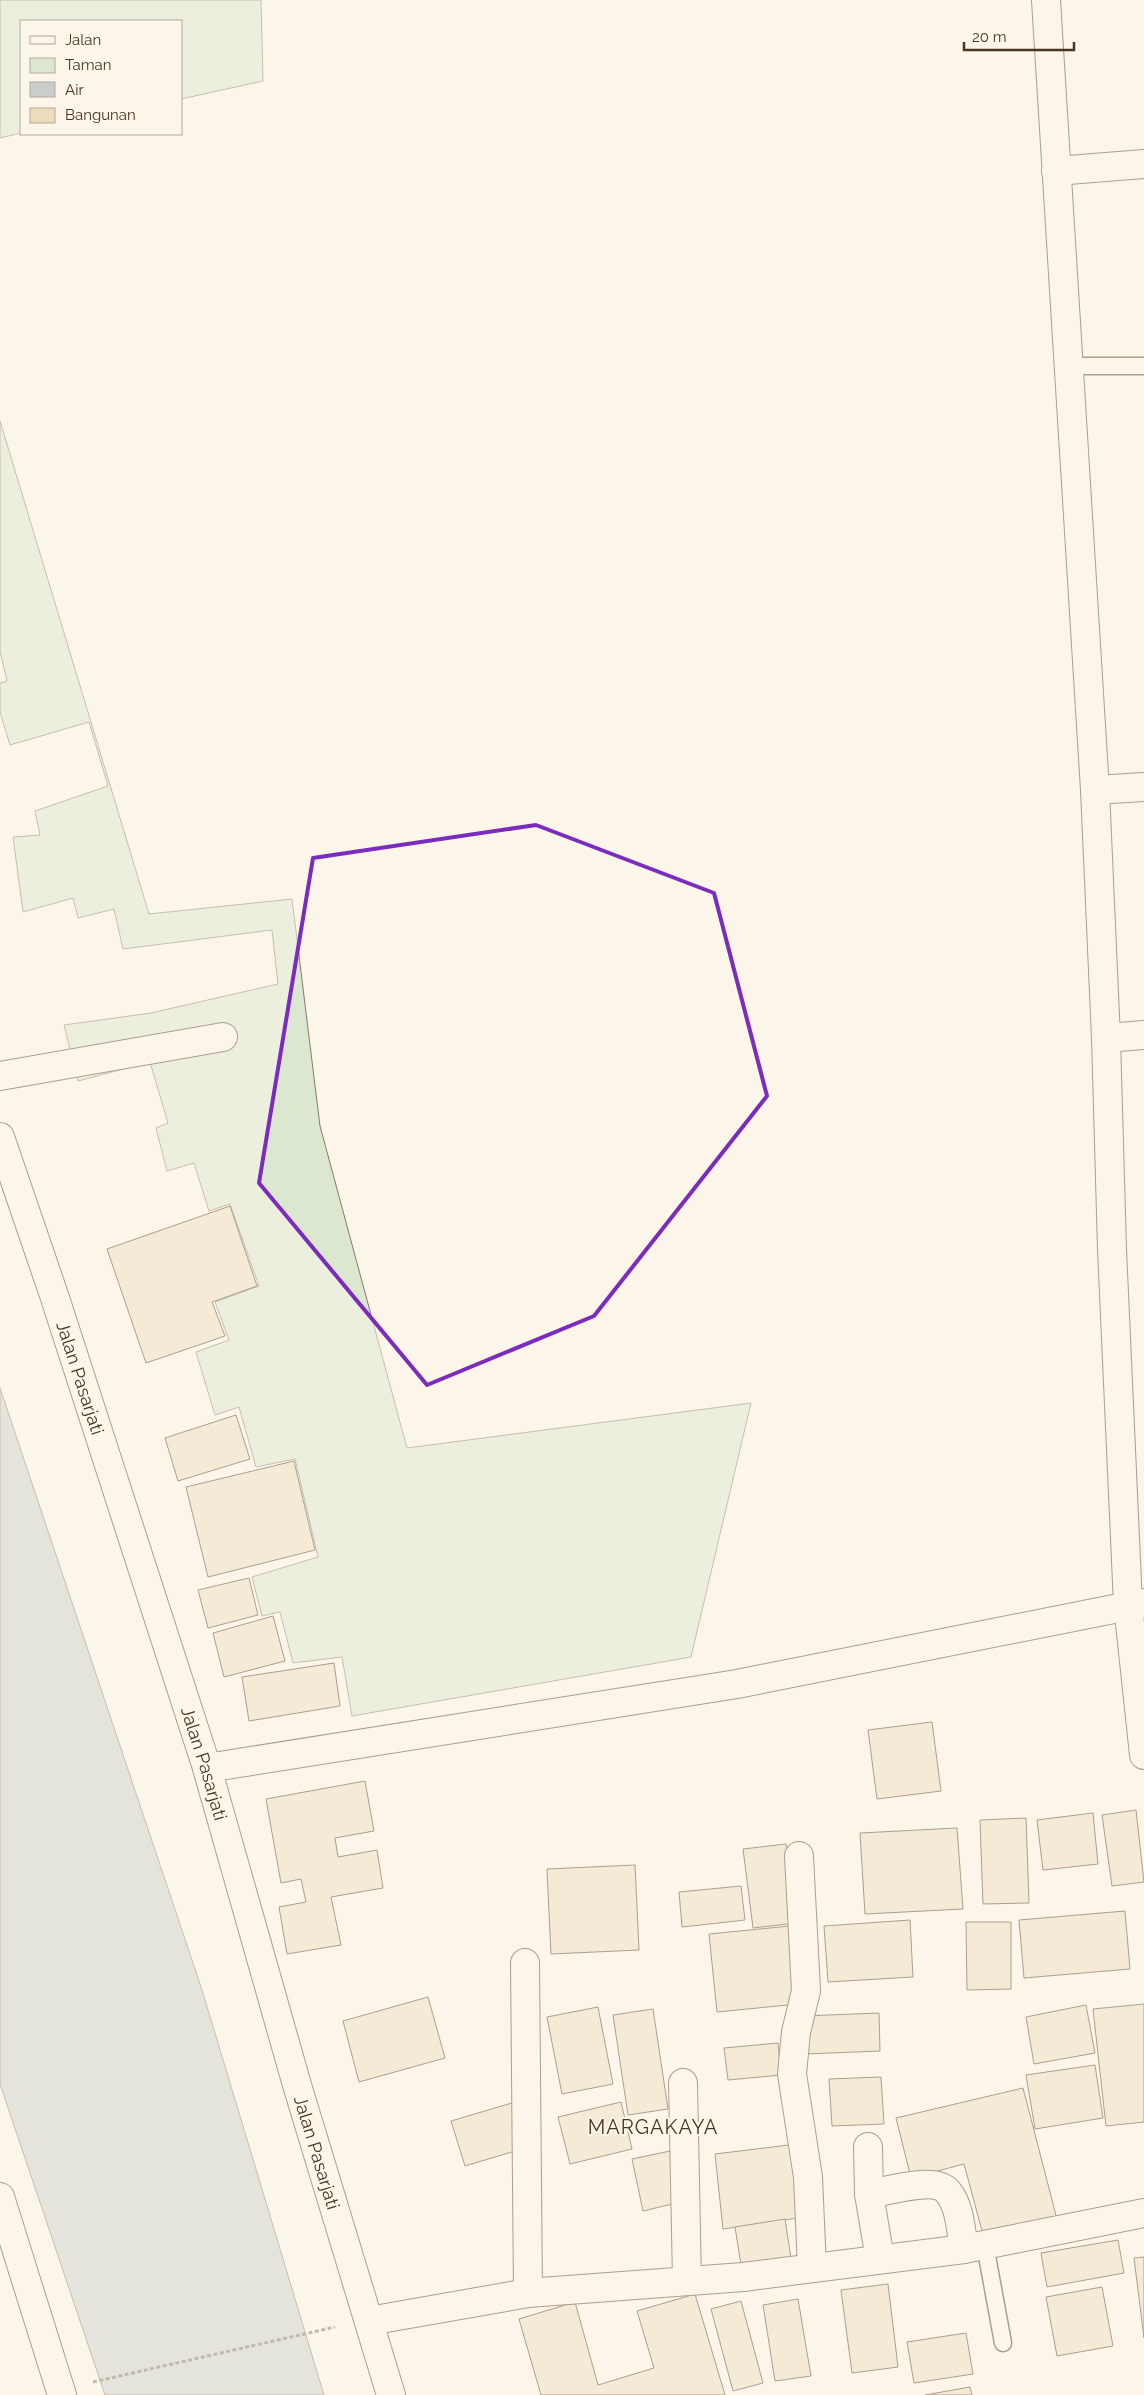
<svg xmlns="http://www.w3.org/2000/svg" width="1144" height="2395" font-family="Raleway,sans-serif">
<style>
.green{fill:#dce7d0;stroke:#887966}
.water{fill:#c9cecd;stroke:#887966}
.building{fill:#ecdcbc;stroke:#4a3520}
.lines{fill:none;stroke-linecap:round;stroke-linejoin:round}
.lane-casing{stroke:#4a3520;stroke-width:19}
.street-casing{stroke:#4a3520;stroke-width:30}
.secondary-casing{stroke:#4a3520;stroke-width:30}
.path{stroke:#7f6f5c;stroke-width:3;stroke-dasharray:4 2.5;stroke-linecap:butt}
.lane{stroke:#fbf6e9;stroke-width:16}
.street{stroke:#fbf6e9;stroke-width:28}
.secondary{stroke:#fbf6e9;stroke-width:28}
.marked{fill:none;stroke:#7b2cbf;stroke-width:4;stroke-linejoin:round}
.labels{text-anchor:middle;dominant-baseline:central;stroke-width:4;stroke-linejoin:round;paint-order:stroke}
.street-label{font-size:18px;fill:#4a3520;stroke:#fbf6e9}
.quarter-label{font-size:20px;letter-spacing:1px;fill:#4a3520;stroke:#fbf6e9}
</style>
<rect width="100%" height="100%" fill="#fbf6e9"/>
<g class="green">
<path d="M0,0H261L263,81L181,99V21H21V133L0,138Z"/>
<path d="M0,421L149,914L292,899L320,1126L407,1448L751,1403L691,1657L352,1716L342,1657L293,1663L280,1612L262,1616L252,1577L318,1557L295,1459L256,1467L239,1407L215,1415L196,1352L229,1340L215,1302L259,1286L230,1204L209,1211L194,1163L167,1171L156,1128L168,1123L150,1062L78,1081L64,1025L151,1013L278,984L272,930L123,949L114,909L78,918L73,898L23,912L13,837L40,835L35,811L108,786L89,722L10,745L0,712V683L7,681L0,651Z"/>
</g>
<path class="water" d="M0,1388L202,1990L324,2395H105L0,2084Z"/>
<g class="building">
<path d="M230,1206L257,1286L212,1302L225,1336L146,1363L107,1249Z"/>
<path d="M236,1415L250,1459L178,1481L165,1438Z"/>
<path d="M294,1461L315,1550L208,1577L186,1487Z"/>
<path d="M249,1578L258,1615L208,1628L198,1590Z"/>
<path d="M273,1616L285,1661L224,1677L213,1633Z"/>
<path d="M334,1663L340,1706L249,1721L242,1677Z"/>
<path d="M932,1722L941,1791L877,1799L868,1730Z"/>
<path d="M365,1781L374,1831L335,1838L338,1857L377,1850L383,1888L331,1897L341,1945L287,1954L279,1907L306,1902L301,1879L281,1883L266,1799Z"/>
<path d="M1136,1810L1144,1882L1112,1886L1102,1815Z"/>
<path d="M1093,1813L1098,1864L1043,1870L1037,1820Z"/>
<path d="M1026,1818L1029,1903L983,1904L980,1820Z"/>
<path d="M957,1828L963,1909L865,1914L860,1833Z"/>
<path d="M786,1844L796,1923L753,1928L743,1849Z"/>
<path d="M635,1865L639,1950L551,1954L547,1869Z"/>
<path d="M741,1886L745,1920L682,1927L679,1892Z"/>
<path d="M1125,1911L1130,1969L1024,1978L1019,1920Z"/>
<path d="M910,1920L913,1977L828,1982L824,1926Z"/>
<path d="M966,1922H1011V1989L967,1990Z"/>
<path d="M790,1926L798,2004L717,2012L709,1934Z"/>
<path d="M428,1997L445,2058L359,2082L343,2021Z"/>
<path d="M1144,2004V2122L1106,2126L1093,2009Z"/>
<path d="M1086,2005L1095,2053L1034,2064L1026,2017Z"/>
<path d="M598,2007L613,2084L562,2094L547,2017Z"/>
<path d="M653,2009L668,2109L628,2115L613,2015Z"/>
<path d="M879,2013L880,2051L805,2054L803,2016Z"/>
<path d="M778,2043L781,2075L728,2080L724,2048Z"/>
<path d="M1095,2065L1103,2118L1035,2129L1026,2075Z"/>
<path d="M881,2077L884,2124L832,2126L829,2079Z"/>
<path d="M1023,2088L1058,2223L985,2242L964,2164L911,2178L896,2118Z"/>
<path d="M621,2102L632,2149L570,2164L558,2117Z"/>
<path d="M512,2103L525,2148L465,2166L451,2121Z"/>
<path d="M797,2144L805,2217L723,2229L715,2154Z"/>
<path d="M670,2151L681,2202L643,2211L632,2159Z"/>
<path d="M785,2219L792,2265L742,2271L735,2227Z"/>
<path d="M1118,2240L1124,2273L1047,2287L1041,2253Z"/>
<path d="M1144,2257V2338L1134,2258Z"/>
<path d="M888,2284L898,2367L852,2373L841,2290Z"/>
<path d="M1102,2287L1113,2346L1057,2356L1046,2297Z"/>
<path d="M695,2294L725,2395H541L519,2319L575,2302L598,2385L654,2368L637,2311Z"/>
<path d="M798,2299L811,2376L775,2381L763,2305Z"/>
<path d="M741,2301L763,2383L733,2391L711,2309Z"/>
<path d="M966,2333L973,2374L914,2383L907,2342Z"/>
<path d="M970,2387L972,2395H925Z"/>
</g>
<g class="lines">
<defs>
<g id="lane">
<path d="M1068,366H1144"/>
<path d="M985,2245L1003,2343"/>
</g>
<g id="street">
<path d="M1046,0L1095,790L1106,1038L1112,1249L1128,1605L1144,1755"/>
<path d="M1056,171L1144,164"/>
<path d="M1095,790L1144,787"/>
<path d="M1106,1038L1144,1035"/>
<path d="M0,1076L223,1037"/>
<path d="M207,1768L737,1684L1144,1603"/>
<path d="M799,1856L806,1991L796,2032L792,2074L808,2177L812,2268"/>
<path d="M525,1963L528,2293"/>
<path d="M683,2083L687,2281"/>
<path d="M868,2147L869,2194L880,2259"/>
<path d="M869,2194C888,2191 936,2176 948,2192C960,2206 961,2231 964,2249"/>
<path d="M0,2197L62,2395"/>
<path d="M369,2321L528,2293L743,2277L964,2249L1144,2213"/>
</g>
<g id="secondary">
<path id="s1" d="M0,1137L54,1295L207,1768L297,2085L391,2395"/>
</g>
</defs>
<use href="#lane" class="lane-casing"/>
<use href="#street" class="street-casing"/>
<use href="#secondary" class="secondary-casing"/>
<path class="path" d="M93,2382L335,2327"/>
<use href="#lane" class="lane"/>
<use href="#street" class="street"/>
<use href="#secondary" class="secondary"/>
</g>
<path d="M0 0H1144V2395H0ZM536,825L714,893L767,1096L594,1316L427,1385L259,1183L313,858Z" fill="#fbf6e9" fill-opacity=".55" fill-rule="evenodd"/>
<path class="marked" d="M536,825L714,893L767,1096L594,1316L427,1385L259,1183L313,858Z"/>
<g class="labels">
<g class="street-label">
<text stroke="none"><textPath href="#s1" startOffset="254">Jalan Pasarjati</textPath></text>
<text stroke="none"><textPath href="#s1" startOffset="659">Jalan Pasarjati</textPath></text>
<text stroke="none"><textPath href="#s1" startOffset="1064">Jalan Pasarjati</textPath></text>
</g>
<g class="quarter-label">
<text x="653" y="2127">MARGAKAYA</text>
</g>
</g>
<rect x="20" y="20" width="162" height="115" fill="#fbf6e9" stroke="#b4a999"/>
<rect x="30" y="36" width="25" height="8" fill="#fbf6e9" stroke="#b4a999"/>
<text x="65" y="45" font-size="15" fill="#4a3520">Jalan</text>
<rect x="30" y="58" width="25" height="15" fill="#dce7d0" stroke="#b4a999"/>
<text x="65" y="70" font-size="15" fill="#4a3520">Taman</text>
<rect x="30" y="82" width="25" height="15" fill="#c9cecd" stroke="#b4a999"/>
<text x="65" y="95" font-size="15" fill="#4a3520">Air</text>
<rect x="30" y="108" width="25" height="15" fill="#ecdcbc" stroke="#b4a999"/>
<text x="65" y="120" font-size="15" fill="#4a3520">Bangunan</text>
<path d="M964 42v8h110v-8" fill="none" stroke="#4a3520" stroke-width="2.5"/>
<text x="972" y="42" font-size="15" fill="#4a3520" stroke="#fbf6e9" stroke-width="4" paint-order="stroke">20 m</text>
</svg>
